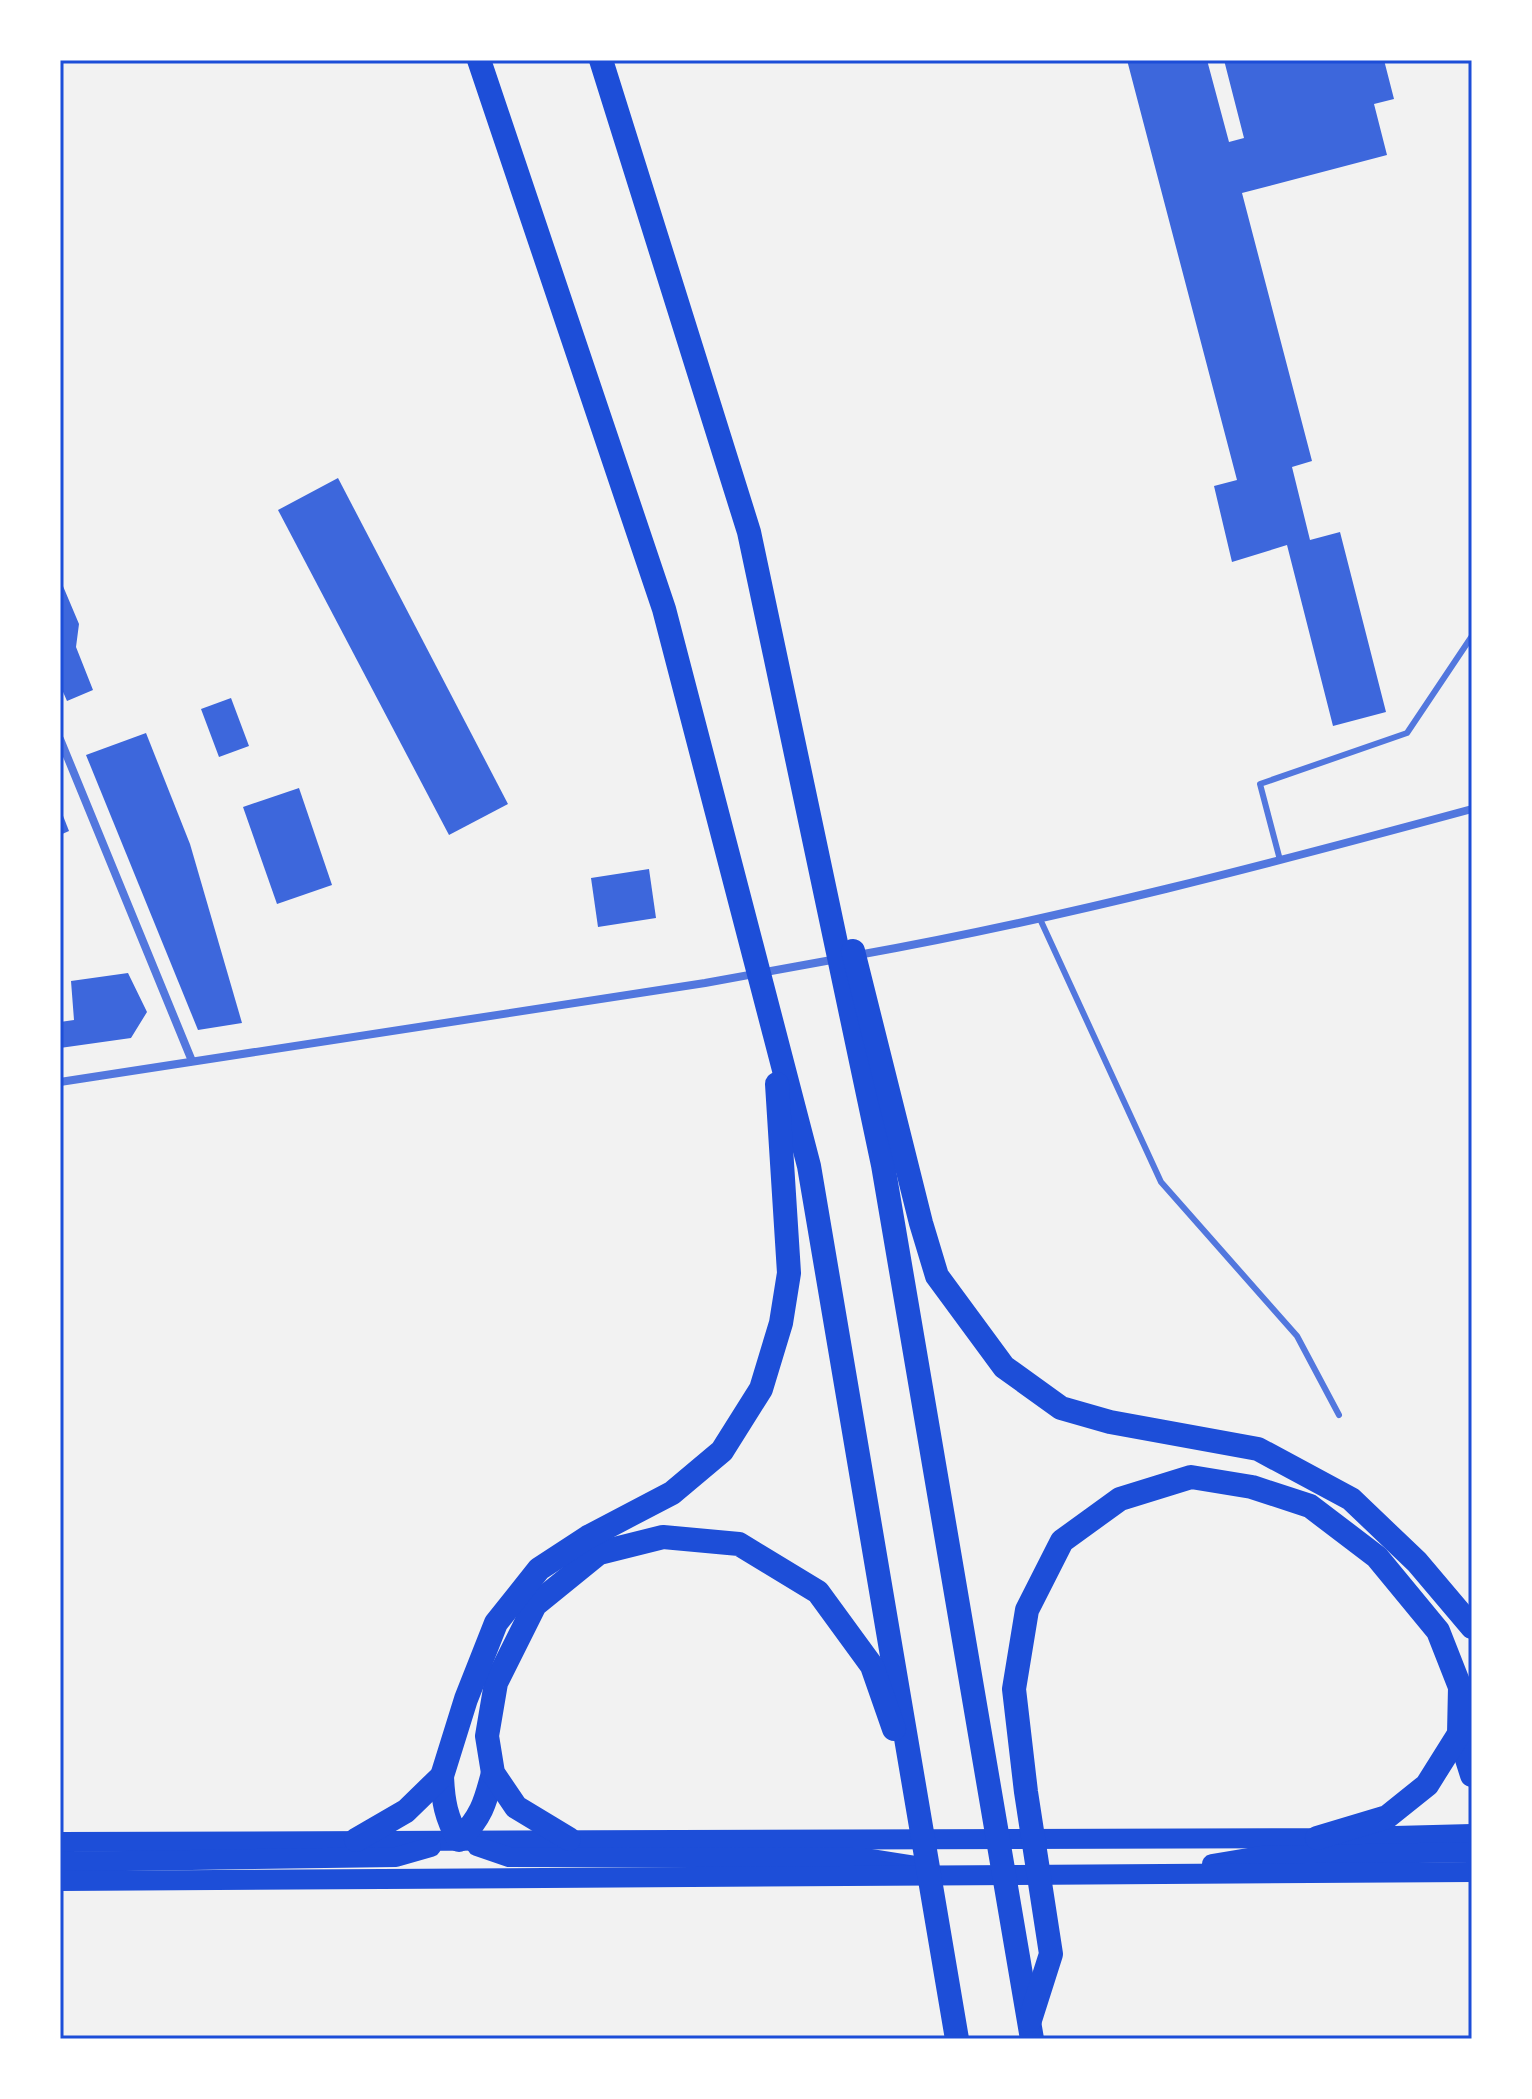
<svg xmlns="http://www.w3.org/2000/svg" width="1532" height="2099" font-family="'PT Sans',sans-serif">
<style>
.building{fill:#3d67dc}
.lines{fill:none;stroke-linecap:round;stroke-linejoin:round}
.service{stroke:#5277de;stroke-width:6}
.minor{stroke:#5277de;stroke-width:8}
.primary{stroke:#1d4ed8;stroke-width:20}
.motorway{stroke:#1d4ed8;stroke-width:24}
.neatline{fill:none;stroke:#1d4ed8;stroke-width:3}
</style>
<rect width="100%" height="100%" fill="#f2f2f2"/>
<g class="building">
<path d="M1127,60H1207L1229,142L1244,138L1224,60H1384L1394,99L1374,104L1387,155L1242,193L1312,461L1292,467L1310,540L1340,532L1386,712L1333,726L1287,545L1232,562L1214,486L1237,480Z"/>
<path d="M338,478L508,804L449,835L278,510Z"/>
<path d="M60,579L79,624L76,647L93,690L67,701L60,685Z"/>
<path d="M231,698L249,746L219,757L201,709Z"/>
<path d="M146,733L190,844L242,1023L198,1030L86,755Z"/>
<path d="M299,788L332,885L277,904L243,807Z"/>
<path d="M60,808L69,831L60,835Z"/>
<path d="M649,869L656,918L598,927L591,878Z"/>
<path d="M128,973L147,1012L131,1038L60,1048V1022L74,1020L71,981Z"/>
</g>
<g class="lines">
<g class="service">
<path d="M1280,860L1260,784L1407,733L1472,636"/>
<path d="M1040,919L1161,1182L1297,1336L1339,1415"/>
</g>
<g class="minor">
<path d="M60,739L192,1061"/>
<path d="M858,955C1065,918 1269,864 1472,809"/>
<path d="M60,1082L705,983L837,959"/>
</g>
<g class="primary">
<path d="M60,1842L1317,1838L1472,1834"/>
<path d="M477,1846L509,1857L864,1858L915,1866"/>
<path d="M60,1862L396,1857L431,1847"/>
<path d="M1212,1864L1260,1856L1472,1852"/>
<path d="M60,1881L1472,1872"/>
</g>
<g class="motorway">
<path d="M479,60L664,609L809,1166L957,2039"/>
<path d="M601,60L749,532L883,1165L1032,2039"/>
<path d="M853,951L921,1223L937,1276L1004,1367L1061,1408L1110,1422L1258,1449L1351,1499L1417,1562L1472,1627"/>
<path d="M1459,1734L1472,1775"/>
<path d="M442,1776C443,1801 446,1818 459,1840C481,1817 485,1804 493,1773"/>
<path d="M569,1839L516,1807L493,1773L487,1736L496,1683L535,1605L599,1553L663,1537L739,1544L818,1592L872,1666L894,1729"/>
<path d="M356,1840L406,1811L442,1776L466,1699L496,1623L539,1569L588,1537L672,1493L722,1451L761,1389L781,1323L789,1273L777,1084"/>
<path d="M1030,2020L1051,1954L1026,1792L1014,1689L1027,1610L1062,1541L1120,1499L1191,1477L1252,1487L1310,1506L1377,1557L1438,1631L1460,1687L1459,1734L1427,1785L1387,1817L1317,1838"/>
</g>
</g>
<rect width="1532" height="2099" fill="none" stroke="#ffffff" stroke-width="124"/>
<rect x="62" y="62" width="1408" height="1975" class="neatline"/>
</svg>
